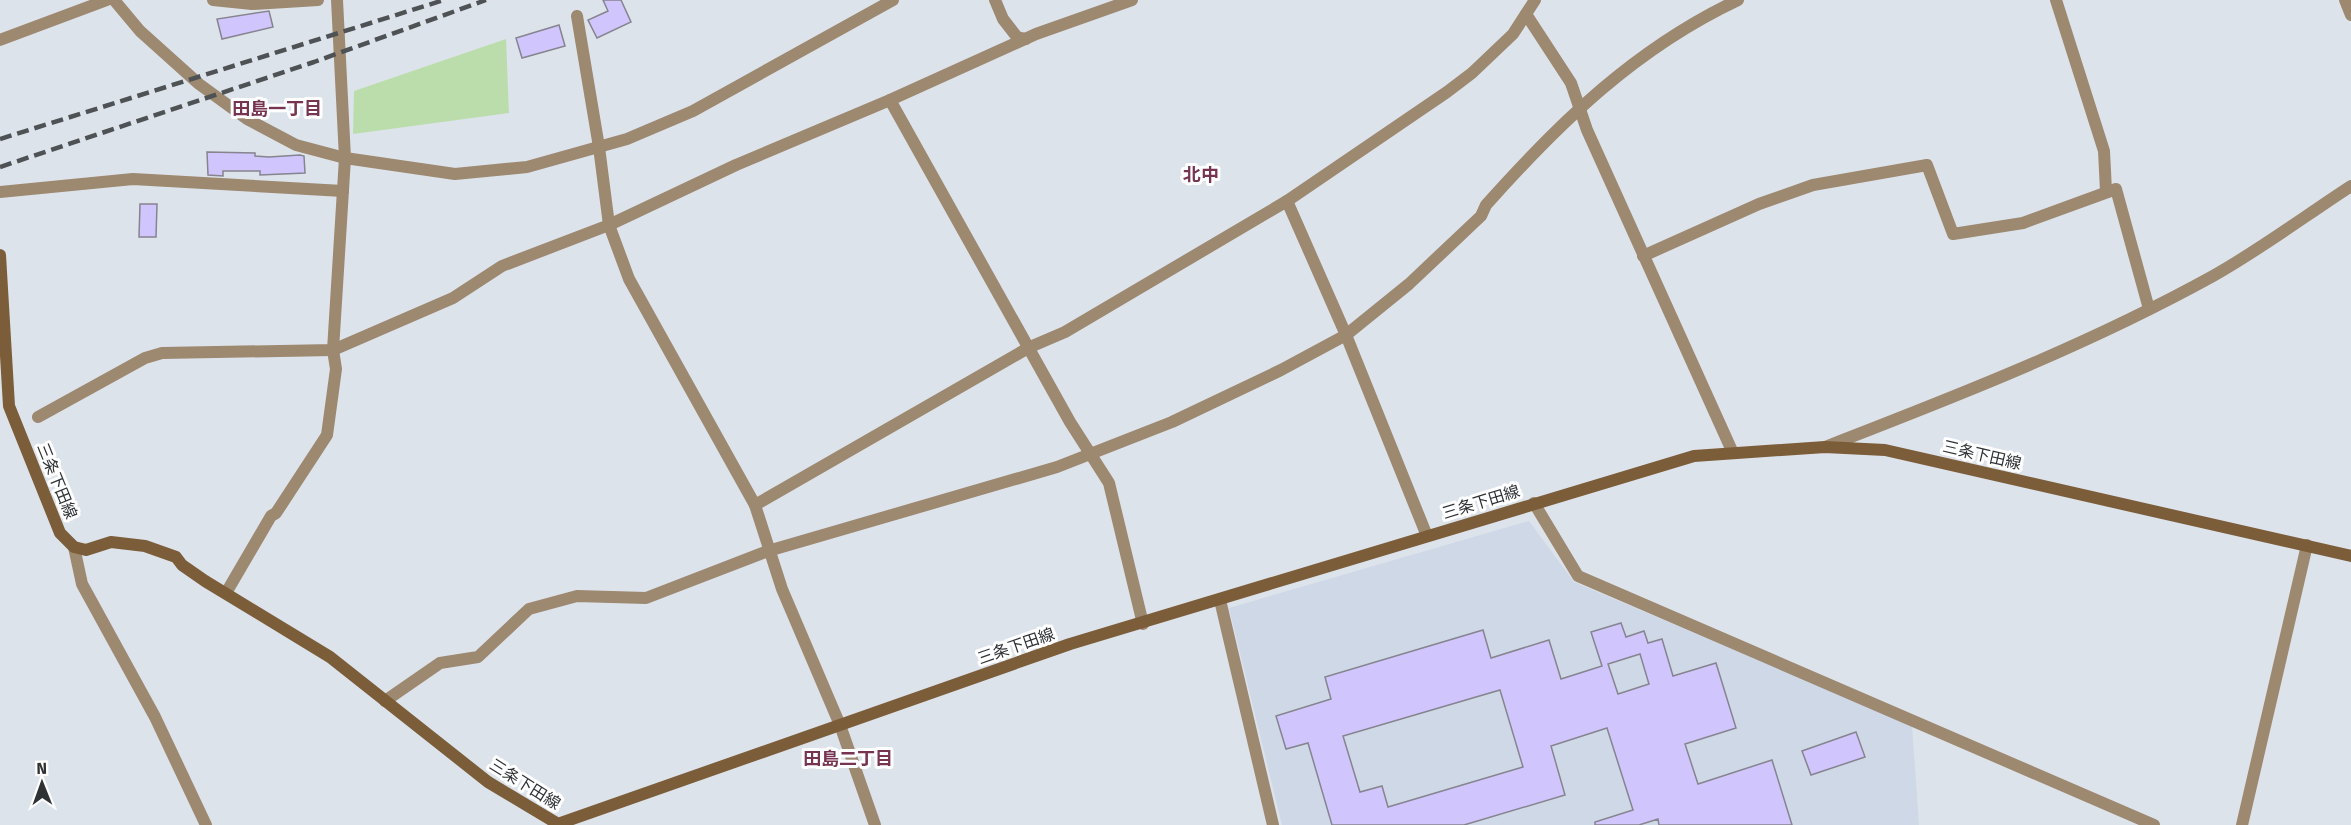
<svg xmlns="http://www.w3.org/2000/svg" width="2351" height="825" font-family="'Fira Sans','Noto Sans JP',sans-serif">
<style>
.built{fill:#ced8e7}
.green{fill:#bbddac}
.building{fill:#d0c6fd;stroke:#86848e;stroke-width:1.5;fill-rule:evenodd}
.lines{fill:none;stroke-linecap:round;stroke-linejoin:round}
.minor{stroke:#9d8870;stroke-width:12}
.secondary{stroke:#7b5d39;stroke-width:12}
.rail{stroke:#4e5255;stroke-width:4.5;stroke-dasharray:12 6;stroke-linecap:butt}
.labels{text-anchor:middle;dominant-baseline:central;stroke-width:6;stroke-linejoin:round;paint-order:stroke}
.street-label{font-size:16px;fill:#2f3235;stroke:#fff}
.neighbourhood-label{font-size:18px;font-weight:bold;fill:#773451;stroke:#fff}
</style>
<rect width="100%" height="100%" fill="#dde3eb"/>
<path class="built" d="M1529,521L1574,582L1912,725L1919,825H1282L1229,608Z"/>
<path class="green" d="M506,39L509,113L353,134L354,91Z"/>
<g class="building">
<path d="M603,0H621L631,22L597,38L588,20L608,11Z"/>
<path d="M269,11L273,27L222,39L217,19Z"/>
<path d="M559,25L565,46L522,58L516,38Z"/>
<path d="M207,152L255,153V156L269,157L300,155L304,156L305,173L260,175V171H223V176L208,175Z"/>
<path d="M140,204H157L156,237H139Z"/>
<path d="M1621,623L1626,637L1644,631L1648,643L1662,639L1673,676L1716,663L1736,728L1685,744L1698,784L1772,760L1792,825H1659L1658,819L1639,825H1595V822L1633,810L1607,728L1551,746L1565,795L1464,825H1332L1308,743L1286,749L1276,716L1331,699L1325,677L1483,630L1491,658L1549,640L1561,679L1602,666L1591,632ZM1640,654L1649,684L1618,694L1608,664ZM1500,690L1523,767L1388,807L1382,786L1360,792L1343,736Z"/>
<path d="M1856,732L1865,757L1811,775L1802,751Z"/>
</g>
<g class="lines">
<g class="minor">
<path d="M114,0L140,31L199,84L247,119L296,145L345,158L455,174L527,167L627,139L693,111L893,0"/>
<path d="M213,0L252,4L318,0"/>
<path d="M995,0L1003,19L1017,37L1026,39"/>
<path d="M2056,0L2104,151L2106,191"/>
<path d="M2345,0L2351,15"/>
<path d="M1526,14L1571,83L1587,130L1733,453"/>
<path d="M577,16L599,147L609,225L629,279L755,505L782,589L840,725L875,825"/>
<path d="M0,40L107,0"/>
<path d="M890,100L1070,422L1109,483L1143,624"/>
<path d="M0,192L133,179L343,191"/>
<path d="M1287,201L1346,335L1427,536"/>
<path d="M1643,256L1759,204L1813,185L1927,165L1953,234L2023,223L2116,189L2149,309"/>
<path d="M38,417L145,358L162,353L333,350L453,298L502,266L609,225L736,165L890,100L1036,34L1132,0"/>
<path d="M1825,447C1957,396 2090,344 2213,276C2261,249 2305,216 2351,186"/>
<path d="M1534,503L1578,576L2154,825"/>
<path d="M755,505L1030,347L1065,332L1287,201L1447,92L1472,73L1513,34L1535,0"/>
<path d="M74,547L82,584L155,717L206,825"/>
<path d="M226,593L271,516L276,513L327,435L336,369L333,350L345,158L337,0"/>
<path d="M1220,600L1273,825"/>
<path d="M385,701L440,663L478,657L529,609L577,596L646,598L768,551L1057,467L1172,422L1281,370L1346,335L1409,284L1481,216L1486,205C1560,122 1636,48 1738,0"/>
<path d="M2242,825L2307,545"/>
</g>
<path class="secondary" d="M0,255L9,406L60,533L74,547L86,550L111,542L145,546L176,557L182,565L205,581L330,657L488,782L558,824L1070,644L1694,456L1825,447L1885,450L2351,556"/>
<g class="rail">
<path d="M0,139L444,0"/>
<path d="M0,167L314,62L486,0"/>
</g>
</g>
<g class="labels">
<g class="street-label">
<text transform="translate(1982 455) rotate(13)">三条下田線</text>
<text transform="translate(57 481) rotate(68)">三条下田線</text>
<text transform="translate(1481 502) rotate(-17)">三条下田線</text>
<text transform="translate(1016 646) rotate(-19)">三条下田線</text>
<text transform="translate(525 784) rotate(32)">三条下田線</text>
</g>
<g class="neighbourhood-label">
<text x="277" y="109">田島一丁目</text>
<text x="1201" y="175">北中</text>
<text x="848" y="759">田島二丁目</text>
</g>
</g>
<g transform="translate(42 783) rotate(359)" stroke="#ffffff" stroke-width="4.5" paint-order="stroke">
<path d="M0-4.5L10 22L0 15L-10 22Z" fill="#2f3235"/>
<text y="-9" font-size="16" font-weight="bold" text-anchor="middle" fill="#2f3235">N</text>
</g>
</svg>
